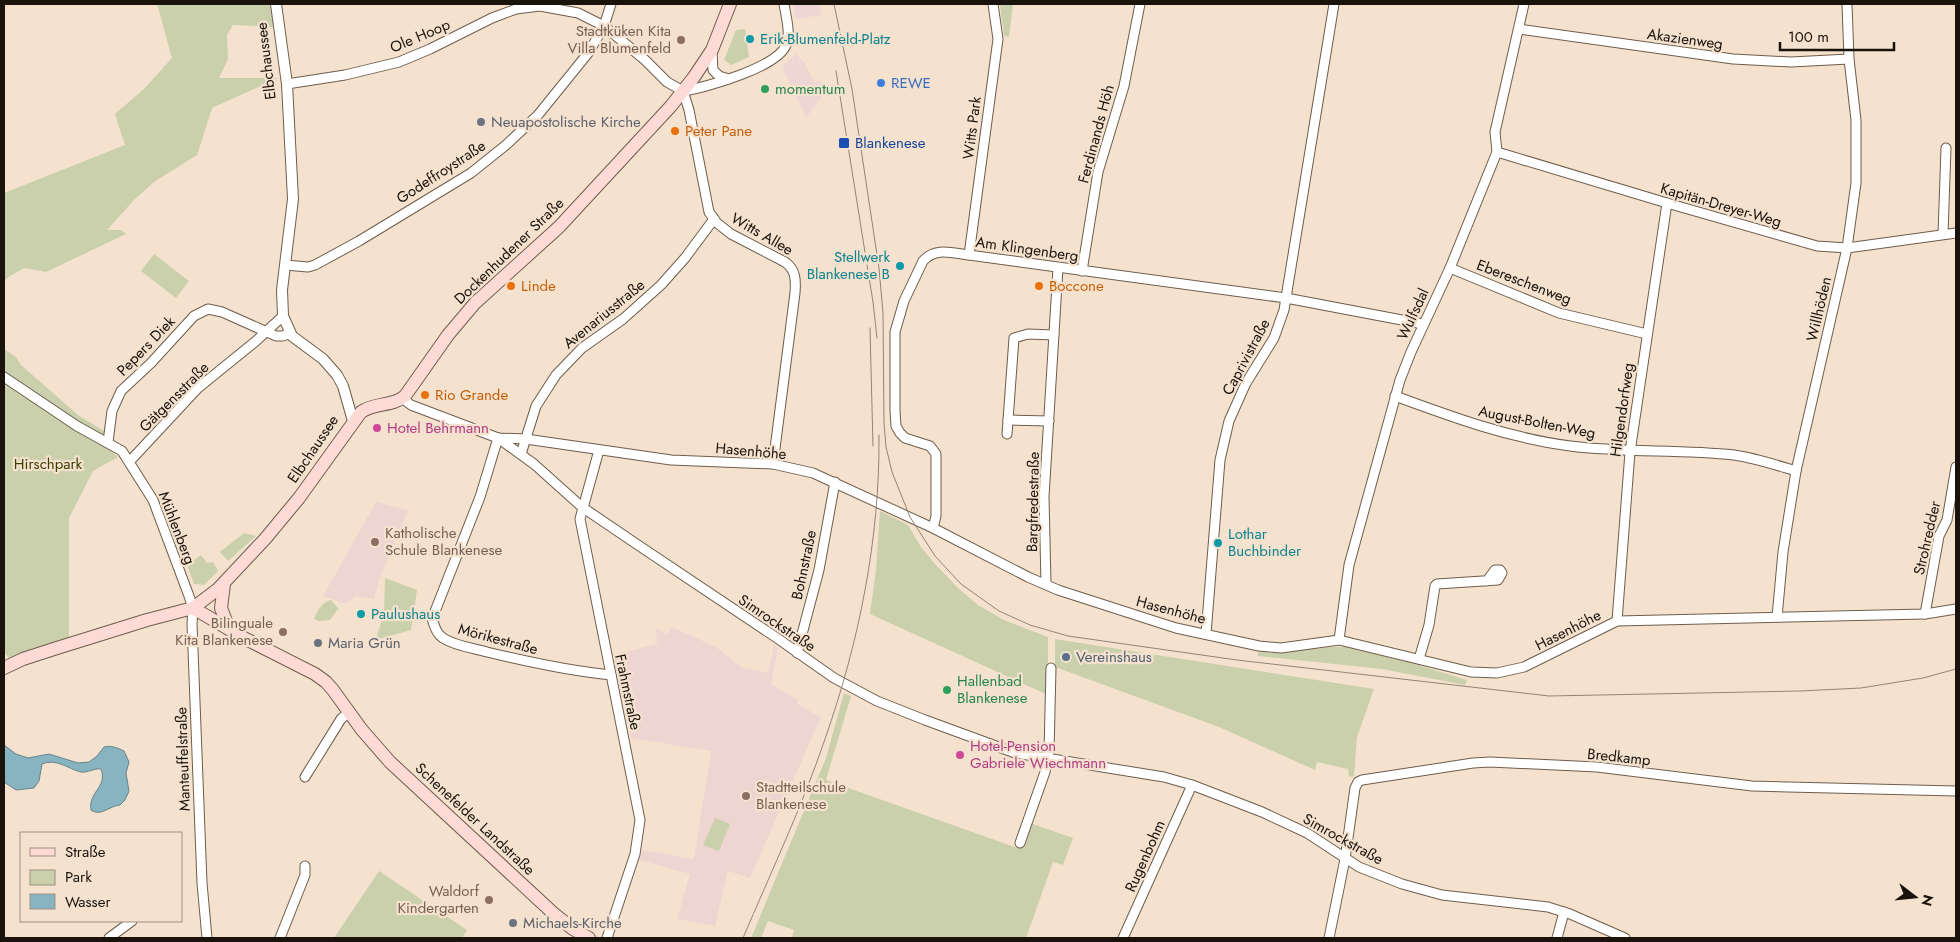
<svg xmlns="http://www.w3.org/2000/svg" width="1960" height="942" font-family="Jost,sans-serif">
<style>
.commercial{fill:#efd5d4}
.education{fill:#efd5d2}
.green{fill:#cad0ab}
.water{fill:#88b4c2;stroke:#67848b}
.lines{fill:none;stroke-linecap:round;stroke-linejoin:round}
.minor-casing{stroke:#6d5d4b;stroke-width:11}
.tertiary-casing{stroke:#6d5d4b;stroke-width:12}
.secondary-casing{stroke:#6d5d4b;stroke-width:14}
.minor{stroke:#fff;stroke-width:9}
.tertiary{stroke:#fff;stroke-width:10}
.secondary{stroke:#fedad7;stroke-width:12}
.tram{stroke:#928476;stroke-width:1}
.culture-dot{fill:#0f9aa8;stroke:#f5e2ce;stroke-width:2}
.education-dot{fill:#8d6e63;stroke:#f5e2ce;stroke-width:2}
.shop-dot{fill:#3f7fe0;stroke:#f5e2ce;stroke-width:2}
.leisure-dot{fill:#2e9e5b;stroke:#f5e2ce;stroke-width:2}
.worship-dot{fill:#6b7280;stroke:#f5e2ce;stroke-width:2}
.food-dot{fill:#e8710a;stroke:#f5e2ce;stroke-width:2}
.transit-dot{fill:#1a4fb4;stroke:#f5e2ce;stroke-width:2}
.hotel-dot{fill:#d1479c;stroke:#f5e2ce;stroke-width:2}
.service-dot{fill:#5c6f8a;stroke:#f5e2ce;stroke-width:2}
.labels{text-anchor:middle;dominant-baseline:central;stroke-width:4.5;stroke-linejoin:round;paint-order:stroke}
.education-label{font-size:15px;fill:#785e54;stroke:#f5e2ce;text-anchor:end}
.street-label{font-size:15px;fill:#19130c;stroke:#f5e2ce}
.culture-label{font-size:15px;fill:#0d838f;stroke:#f5e2ce;text-anchor:start}
.shop-label{font-size:15px;fill:#366cbe;stroke:#f5e2ce;text-anchor:start}
.leisure-label{font-size:15px;fill:#27864d;stroke:#f5e2ce;text-anchor:start}
.worship-label{font-size:15px;fill:#5b616d;stroke:#f5e2ce;text-anchor:start}
.food-label{font-size:15px;fill:#c56008;stroke:#f5e2ce;text-anchor:start}
.transit-label{font-size:15px;fill:#164399;stroke:#f5e2ce;text-anchor:start}
.hotel-label{font-size:15px;fill:#b23c85;stroke:#f5e2ce;text-anchor:start}
.park-label{font-size:15px;fill:#3a3f00;stroke:#f5e2ce}
.service-label{font-size:15px;fill:#4e5e75;stroke:#f5e2ce;text-anchor:start}
</style>
<rect width="100%" height="100%" fill="#f5e2ce"/>
<g class="commercial">
<path d="M793,4H820L822,15L796,19Z"/>
<path d="M796,54L803,62L806,61V67L815,83L821,81L824,93L806,118L782,66Z"/>
</g>
<g class="education">
<path d="M376,502L408,510L380,578L374,599L356,596L346,604L323,596Z"/>
<path d="M672,627L716,647L743,668L768,673L774,645L778,648L771,684L798,700L797,704L821,717L750,878L728,871L715,926L677,919L690,874L639,860L642,850L694,859L711,751L631,738L613,655L657,644L656,628L667,634Z"/>
</g>
<g class="green">
<path d="M157,4H270L275,27L233,25L227,35L228,59L219,78H278L212,108L197,155L154,182L134,200L107,230H121L126,234L46,272L24,268L10,276L4,281V193L125,145L115,114L145,88L172,58Z"/>
<path d="M1000,4H1013L1009,37L1004,36Z"/>
<path d="M745,29L749,57L731,65L724,60L736,30Z"/>
<path d="M154,254L189,281L176,298L141,271Z"/>
<path d="M4,349L16,357L21,365L78,415L109,434L108,442L4,377Z"/>
<path d="M4,382L107,448L118,457L93,471L69,518V637L9,658L4,652Z"/>
<path d="M880,511L908,525L921,547L935,564L958,588L978,605L1004,620L1048,637V695L870,614L876,570Z"/>
<path d="M244,533L256,536L228,561L220,552Z"/>
<path d="M201,555L207,563L213,562L218,571L204,585L194,584L187,565Z"/>
<path d="M385,578L417,590L411,630L376,640L384,612Z"/>
<path d="M331,600L339,609L337,610L330,620L319,621L314,619C317,611 322,602 331,600Z"/>
<path d="M1055,639L1374,689L1357,737L1354,776L1349,777L1348,769L1317,762L1315,770L1219,727L1055,667Z"/>
<path d="M1333,647H1346L1415,664L1467,680L1465,685L1382,669L1257,656L1259,651L1270,653Z"/>
<path d="M844,693L851,696L826,780L1020,849L1030,823L1073,838L1063,865L1053,862L1026,938H792L794,930L768,921L761,938H751L826,758Z"/>
<path d="M715,818L730,824L719,851L703,845Z"/>
<path d="M379,871L467,930L462,938H334Z"/>
</g>
<path class="water" d="M4,745L16,754L28,758L49,754L78,763L89,762L97,756L104,747C111,745 118,748 124,751L129,762L126,773L129,791L125,800L120,805C109,806 101,817 91,810C88,792 108,787 101,769C94,768 88,773 81,772C68,769 57,758 42,764L39,781L34,788L16,790L4,782Z"/>
<g class="lines">
<defs>
<g id="minor">
<path d="M1519,29L1733,59L1791,62L1849,59"/>
<path d="M712,52L713,70L719,76L729,79"/>
<path d="M287,84L345,75L399,62L430,49L492,18L516,9L540,6L578,13L604,26L645,60L667,82L683,91"/>
<path d="M683,91L689,110L709,212L717,223L731,234L785,262C796,270 796,280 795,293L773,464"/>
<path d="M683,91C705,88 778,67 786,45C791,33 786,17 784,4"/>
<path d="M1497,152L1667,203L1817,246L1847,248L1956,233"/>
<path d="M1943,234L1946,148"/>
<path d="M969,255L998,39L993,4"/>
<path d="M285,265L308,267L315,265L359,241L471,173L506,145L538,115L589,52L604,26L611,4"/>
<path d="M1450,268L1559,313L1647,334"/>
<path d="M1082,271L1098,172L1124,86L1140,4"/>
<path d="M4,377L77,426L122,451L153,500L189,596L193,608L192,624L202,883L207,938"/>
<path d="M1395,396C1452,417 1509,438 1570,446C1625,453 1679,449 1734,455C1755,458 1776,465 1796,471"/>
<path d="M402,398L411,405L498,438L526,439L671,460L773,464L813,473L933,528L1028,577L1058,590L1176,628L1259,646L1281,648L1339,640L1471,672L1497,673L1524,667L1617,621L1925,614L1956,609"/>
<path d="M1008,420L1049,421"/>
<path d="M1007,434L1014,338L1028,334L1054,335"/>
<path d="M498,438L534,464L582,507L635,543L777,638L834,678L877,701L925,720L1015,753L1164,777L1192,785L1262,812L1307,833L1359,867L1402,884L1442,895L1548,907L1570,914L1625,938"/>
<path d="M498,438L480,497L432,619C435,627 436,633 443,638C455,646 473,648 487,652C528,662 569,671 611,675"/>
<path d="M108,442L112,411L121,391L151,363L194,316L208,309L222,312L276,336H283L290,333"/>
<path d="M599,450L580,519L640,820L635,854L607,938"/>
<path d="M521,454L536,406L556,375L582,348L623,319L661,285L685,258L714,219"/>
<path d="M130,461L198,388L256,341L283,316"/>
<path d="M933,528L936,516V454L930,446L905,438L900,433L896,426L895,410V332L904,301L923,261C935,247 952,253 969,255L1286,298L1423,324"/>
<path d="M1046,584L1044,497L1058,268"/>
<path d="M1925,614L1939,536L1947,520L1956,467"/>
<path d="M1777,617L1783,552L1796,471L1847,248L1856,183V120L1849,59L1847,4"/>
<path d="M1617,621L1630,452L1667,203"/>
<path d="M1206,634L1220,460L1229,421L1246,383L1274,338L1284,310L1334,4"/>
<path d="M1339,640L1349,565L1400,380L1411,352L1450,268L1497,152L1495,132L1524,4"/>
<path d="M797,653L819,570L835,482"/>
<path d="M1419,659L1429,625L1435,586L1437,584L1498,580L1502,573L1500,570H1495L1487,581"/>
<path d="M305,777L341,719L349,712"/>
<path d="M1020,843L1045,772L1049,752L1051,668"/>
<path d="M109,938L132,921"/>
<path d="M280,938L305,875V866"/>
<path d="M1123,938L1192,785"/>
<path d="M1329,938L1345,859L1355,788L1358,782L1362,780L1473,763L1490,762L1597,767L1752,786L1956,791"/>
<path d="M1557,938L1564,912"/>
</g>
<path id="tertiary" d="M276,4L287,84L293,199L282,290L283,316L292,336L323,359L337,375L343,386L353,421"/>
<g id="secondary">
<path d="M224,584L221,608L229,629"/>
<path d="M193,608L244,638L315,674L326,682L333,690L362,730L390,762L553,913L573,929L589,938"/>
<path d="M4,668L23,659L57,648L147,620L193,608L218,589L265,539L299,498L361,412C375,402 392,407 405,396L448,335L475,303L559,227L671,106L694,77L712,50L730,4"/>
</g>
</defs>
<use href="#minor" class="minor-casing"/>
<use href="#tertiary" class="tertiary-casing"/>
<use href="#secondary" class="secondary-casing"/>
<use href="#minor" class="minor"/>
<use href="#tertiary" class="tertiary"/>
<use href="#secondary" class="secondary"/>
<g class="tram">
<path d="M834,4L852,89L879,268L883,313L884,423L886,447L892,472L910,517L935,556L961,584L999,611L1030,625L1068,636L1237,660L1549,696L1800,691L1861,688L1923,678L1956,669"/>
<path d="M836,71L873,302L877,338"/>
<path d="M870,328L873,446"/>
<path d="M743,938C771,872 802,807 825,739C859,642 880,539 879,435"/>
</g>
</g>
<g class="culture-dot">
<circle cx="750" cy="39" r="5"/>
<circle cx="900" cy="266" r="5"/>
<circle cx="1218" cy="543" r="5"/>
<circle cx="361" cy="614" r="5"/>
</g>
<g class="education-dot">
<circle cx="681" cy="40" r="5"/>
<circle cx="375" cy="542" r="5"/>
<circle cx="283" cy="632" r="5"/>
<circle cx="746" cy="796" r="5"/>
<circle cx="489" cy="900" r="5"/>
</g>
<circle class="shop-dot" cx="881" cy="83" r="5"/>
<g class="leisure-dot">
<circle cx="765" cy="89" r="5"/>
<circle cx="947" cy="690" r="5"/>
</g>
<g class="worship-dot">
<circle cx="481" cy="122" r="5"/>
<circle cx="318" cy="643" r="5"/>
<circle cx="513" cy="923" r="5"/>
</g>
<g class="food-dot">
<circle cx="675" cy="131" r="5"/>
<circle cx="511" cy="286" r="5"/>
<circle cx="1039" cy="286" r="5"/>
<circle cx="425" cy="395" r="5"/>
</g>
<rect class="transit-dot" x="838" y="137" width="12" height="12" rx="2.5"/>
<g class="hotel-dot">
<circle cx="377" cy="428" r="5"/>
<circle cx="960" cy="755" r="5"/>
</g>
<circle class="service-dot" cx="1066" cy="657" r="5"/>
<g class="labels">
<g class="education-label">
<text x="671" y="31">Stadtküken Kita<tspan x="671" dy="17">Villa Blumenfeld</tspan></text>
<text x="385" y="533" text-anchor="start">Katholische<tspan x="385" dy="17">Schule Blankenese</tspan></text>
<text x="273" y="623">Bilinguale<tspan x="273" dy="17">Kita Blankenese</tspan></text>
<text x="756" y="787" text-anchor="start">Stadtteilschule<tspan x="756" dy="17">Blankenese</tspan></text>
<text x="479" y="891">Waldorf<tspan x="479" dy="17">Kindergarten</tspan></text>
</g>
<g class="street-label">
<text transform="translate(420 36) rotate(-23)">Ole Hoop</text>
<text transform="translate(1685 39) rotate(8)">Akazienweg</text>
<text transform="translate(266 61) rotate(-97)">Elbchaussee</text>
<text transform="translate(972 128) rotate(-83)">Witts Park</text>
<text transform="translate(1096 134) rotate(-75)">Ferdinands Höh</text>
<text transform="translate(441 172) rotate(-33)">Godeffroystraße</text>
<text transform="translate(1721 205) rotate(16)">Kapitän-Dreyer-Weg</text>
<text transform="translate(762 234) rotate(30)">Witts Allee</text>
<text transform="translate(1027 249) rotate(8)">Am Klingenberg</text>
<text transform="translate(509 251) rotate(-44)">Dockenhudener Straße</text>
<text transform="translate(1524 282) rotate(21)">Ebereschenweg</text>
<text transform="translate(1819 309) rotate(-77)">Willhöden</text>
<text transform="translate(604 314) rotate(-39)">Avenariusstraße</text>
<text transform="translate(1413 314) rotate(-65)">Wulfsdal</text>
<text transform="translate(146 346) rotate(-46)">Pepers Diek</text>
<text transform="translate(1246 357) rotate(-62)">Caprivistraße</text>
<text transform="translate(174 397) rotate(-45)">Gätgensstraße</text>
<text transform="translate(1622 410) rotate(-82)">Hilgendorfweg</text>
<text transform="translate(1537 422) rotate(11)">August-Bolten-Weg</text>
<text transform="translate(313 449) rotate(-56)">Elbchaussee</text>
<text transform="translate(751 451) rotate(5)">Hasenhöhe</text>
<text transform="translate(1033 502) rotate(-89)">Bargfredestraße</text>
<text transform="translate(177 528) rotate(69)">Mühlenberg</text>
<text transform="translate(1927 538) rotate(-77)">Strohredder</text>
<text transform="translate(804 565) rotate(-78)">Bohnstraße</text>
<text transform="translate(1171 610) rotate(15)">Hasenhöhe</text>
<text transform="translate(777 623) rotate(34)">Simrockstraße</text>
<text transform="translate(1568 630) rotate(-27)">Hasenhöhe</text>
<text transform="translate(498 639) rotate(15)">Mörikestraße</text>
<text transform="translate(628 692) rotate(78)">Frahmstraße</text>
<text transform="translate(1619 757) rotate(6)">Bredkamp</text>
<text transform="translate(183 759) rotate(-92)">Manteuffelstraße</text>
<text transform="translate(475 819) rotate(43)">Schenefelder Landstraße</text>
<text transform="translate(1343 839) rotate(29)">Simrockstraße</text>
<text transform="translate(1145 856) rotate(-66)">Rugenbohm</text>
</g>
<g class="culture-label">
<text x="760" y="39">Erik-Blumenfeld-Platz</text>
<text x="890" y="257" text-anchor="end">Stellwerk<tspan x="890" dy="17">Blankenese B</tspan></text>
<text x="1228" y="534">Lothar<tspan x="1228" dy="17">Buchbinder</tspan></text>
<text x="371" y="614">Paulushaus</text>
</g>
<g class="shop-label">
<text x="891" y="83">REWE</text>
</g>
<g class="leisure-label">
<text x="775" y="89">momentum</text>
<text x="957" y="681">Hallenbad<tspan x="957" dy="17">Blankenese</tspan></text>
</g>
<g class="worship-label">
<text x="491" y="122">Neuapostolische Kirche</text>
<text x="328" y="643">Maria Grün</text>
<text x="523" y="923">Michaels-Kirche</text>
</g>
<g class="food-label">
<text x="685" y="131">Peter Pane</text>
<text x="521" y="286">Linde</text>
<text x="1049" y="286">Boccone</text>
<text x="435" y="395">Rio Grande</text>
</g>
<g class="transit-label">
<text x="855" y="143">Blankenese</text>
</g>
<g class="hotel-label">
<text x="387" y="428">Hotel Behrmann</text>
<text x="970" y="746">Hotel-Pension<tspan x="970" dy="17">Gabriele Wiechmann</tspan></text>
</g>
<g class="park-label">
<text x="48" y="464">Hirschpark</text>
</g>
<g class="service-label">
<text x="1076" y="657">Vereinshaus</text>
</g>
</g>
<rect width="1960" height="942" fill="none" stroke="#19130c" stroke-width="10"/>
<rect x="20" y="832" width="162" height="90" fill="#f5e2ce" stroke="#9d8f80"/>
<rect x="30" y="848" width="25" height="8" fill="#fedad7" stroke="#9d8f80"/>
<text x="65" y="857" font-size="15" fill="#19130c">Straße</text>
<rect x="30" y="870" width="25" height="15" fill="#cad0ab" stroke="#9d8f80"/>
<text x="65" y="882" font-size="15" fill="#19130c">Park</text>
<rect x="30" y="894" width="25" height="15" fill="#88b4c2" stroke="#9d8f80"/>
<text x="65" y="907" font-size="15" fill="#19130c">Wasser</text>
<g transform="translate(1915 897) rotate(106)" stroke="#f5e2ce" stroke-width="4" paint-order="stroke">
<path d="M0-4L9 19L0 12L-9 19Z" fill="#19130c"/>
<text y="-8" font-size="14" font-weight="bold" text-anchor="middle" fill="#19130c">N</text>
</g>
<path d="M1780 42v8h114v-8" fill="none" stroke="#19130c" stroke-width="2.5"/>
<text x="1788" y="42" font-size="15" fill="#19130c" stroke="#f5e2ce" stroke-width="4" paint-order="stroke">100 m</text>
</svg>
